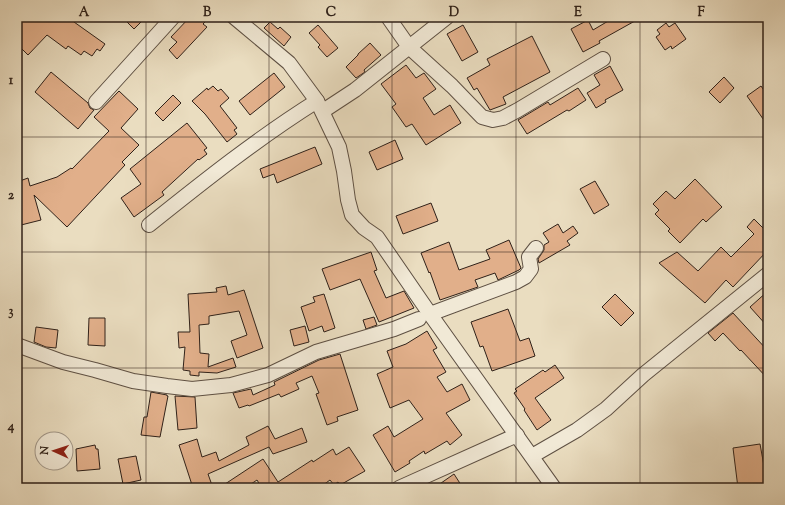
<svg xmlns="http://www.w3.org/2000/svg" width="785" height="505" font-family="'Sorts Mill Goudy',serif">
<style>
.building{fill:#e1af8a;stroke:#2f2119}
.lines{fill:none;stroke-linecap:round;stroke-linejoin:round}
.minor-casing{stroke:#5e5043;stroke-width:16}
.minor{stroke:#f1e9d6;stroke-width:14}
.grid{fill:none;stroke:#2f2119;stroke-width:1;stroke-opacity:0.55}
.neatline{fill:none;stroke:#2f2119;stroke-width:1.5}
.grid-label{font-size:13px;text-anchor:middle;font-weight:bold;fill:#2f2119}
</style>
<rect width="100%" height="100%" fill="#eaddc0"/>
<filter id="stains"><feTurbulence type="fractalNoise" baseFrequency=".005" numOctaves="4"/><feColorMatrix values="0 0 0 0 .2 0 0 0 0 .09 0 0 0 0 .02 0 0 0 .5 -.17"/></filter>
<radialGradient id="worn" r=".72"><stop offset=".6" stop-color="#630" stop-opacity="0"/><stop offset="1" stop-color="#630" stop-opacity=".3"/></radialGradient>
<g class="building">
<path d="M34,17H67L105,44L100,51L97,49L92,56L84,51L81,55L68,46L66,49L47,35L28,55L17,44V27L26,18L29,22Z"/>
<path d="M122,17H146L134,29Z"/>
<path d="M190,17H201L206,21L203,24L207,27L177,59L169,50L177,42L171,37Z"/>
<path d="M615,17H642L599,41L600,43L583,52L571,29L588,20L593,30Z"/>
<path d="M270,22L278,29L280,27L291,37L284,46L264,28Z"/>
<path d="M666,23L669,27L675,23L686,39L672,49L671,46L665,50L656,37L660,34L657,30Z"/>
<path d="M318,25L338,48L327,57L318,47L320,45L309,33Z"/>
<path d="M463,25L478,52L462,61L447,34Z"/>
<path d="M532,36L550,72L503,97L506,104L490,110L477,88L474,90L467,78L490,65L487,59Z"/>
<path d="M370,43L381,55L364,70L365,72L356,78L346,67L358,55V54Z"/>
<path d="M406,65L416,78L424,73L436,89L423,98L434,115L450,105L461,123L426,145L412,124L406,127L392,107L396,104L381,84Z"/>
<path d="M610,66L623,90L605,100L606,102L596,108L587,93L600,85L594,75Z"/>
<path d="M51,72L88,103L90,108L94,110L78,129L35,92Z"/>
<path d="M274,73L285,87L250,115L239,101Z"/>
<path d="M724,77L734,88L720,103L709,92Z"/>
<path d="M213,86L218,91L221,89L229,98L220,106L237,128L234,130L237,134L227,142L205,114L192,101L207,88L208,90Z"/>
<path d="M761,86L768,96V126L747,96Z"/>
<path d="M578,88L586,100L569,111L567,110L527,134L518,120L548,102L550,105Z"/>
<path d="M119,91L138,109L121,128L139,145L122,162L125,165L67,227L34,195L41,220L17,226V182L28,178L30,186L57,177L71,168L72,169L109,131L94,117Z"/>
<path d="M173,95L181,103L163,121L155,113Z"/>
<path d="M187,123L207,148L204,150L207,154L199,160L198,159L162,192L164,195L134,217L121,198L141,184L130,169Z"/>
<path d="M395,140L403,159L377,170L369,152Z"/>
<path d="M315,147L322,164L277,183L274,174L263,178L260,169Z"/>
<path d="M695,179L722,207L706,222L703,219L680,243L668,231L670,229L655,214L659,210L653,204L666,191L675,199Z"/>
<path d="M595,181L609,205L594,214L580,189Z"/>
<path d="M431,203L438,221L403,234L396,216Z"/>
<path d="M754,219L768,233V250L733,287L726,280L705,303L659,263L677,252L698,271L721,247L731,257L754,234L747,227Z"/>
<path d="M558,224L563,233L573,226L578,233L567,241L570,245L539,263L538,259L544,250V245L549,242L543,233Z"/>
<path d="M509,240L521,268L519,270L498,280L495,273L475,280L478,287L440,300L430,272L429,273L421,253L449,242L459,270L490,259L486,250Z"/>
<path d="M371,252L377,270L374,271L386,298L404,291L414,308L379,322L360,279L330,290L322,269Z"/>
<path d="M226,286L228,295L244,290L263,348L237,358L231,341L247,335L239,311L209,316V324L199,325L200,353L209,354L208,367L233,358L236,367L217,373L199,372V376L190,375V371L183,370L185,347L179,348L178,332H190L188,294L217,292L216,288Z"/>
<path d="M768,291V327L750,307Z"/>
<path d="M324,294L335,328L324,332L322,326L309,331L301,307L315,302L313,297Z"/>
<path d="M615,294L634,313L621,326L602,307Z"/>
<path d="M508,309L520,341L529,338L535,356L492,371L483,346L480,347L471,322Z"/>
<path d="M733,313L768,351V379L741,350L740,351L723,333L715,341L708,333Z"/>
<path d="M374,317L377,325L366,329L363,320Z"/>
<path d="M89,318H105V346L88,345Z"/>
<path d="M305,326L309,342L294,346L290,330Z"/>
<path d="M36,327L58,330L56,348L46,347L34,342Z"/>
<path d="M427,331L437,348L433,350L446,372L437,377L447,392L462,384L470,400L446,413L462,435L450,445L447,441L425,454L424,451L409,461L410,463L395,472L373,435L388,426L394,437L423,419L409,400L390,408L377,374L393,367L387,351L406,344Z"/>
<path d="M340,354L358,410L337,417L338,421L327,425L316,394L319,393L312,376L296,383L299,389L281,397L279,394L249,406L248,405L239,408L233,393L251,389L253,395L275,385L274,382L319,360Z"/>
<path d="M555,365L564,378L535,398L551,420L537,430L524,410L525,409L514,393L517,391L515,389L543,370L545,372Z"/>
<path d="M151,392L167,395V396H168L160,437L141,435L144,417H147Z"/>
<path d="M175,396L195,397L197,428L178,430Z"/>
<path d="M268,426L275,439L302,428L307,442L273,454L269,447L208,474L213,488H193L179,445L197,439L202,457L216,452L219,461L249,445L246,437Z"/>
<path d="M760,444L768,488H738L733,448Z"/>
<path d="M95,445L96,449H98L100,469L77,471L76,449Z"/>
<path d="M349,447L365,471L340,485L338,482L334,485L330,480L319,488H262L257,480L245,488H219L263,459L278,482L312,460L313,462L333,449L336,455Z"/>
<path d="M136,456L141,480L123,484L118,459Z"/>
<path d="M454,474L463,488H434Z"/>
</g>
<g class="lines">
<defs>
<g id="minor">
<path d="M234,17L289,63L317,101L339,147L344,171L348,200L352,215L364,228L377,237L430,314L554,488"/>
<path d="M388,17L409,47L452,86L482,117L493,120L503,118L518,110L603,59"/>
<path d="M96,102L173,17"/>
<path d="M323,111L355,90L447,17"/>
<path d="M149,225C204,181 258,138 317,101"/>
<path d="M430,314L516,282L525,277L531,269L529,257L536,248"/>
<path d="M17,345L63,362L95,370L133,381L167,386L192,389L231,385L268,375L316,352L394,329L419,319"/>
<path d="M532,456L577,430L606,409L643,375L768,274"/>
<path d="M399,488L517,435"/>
</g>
</defs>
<use href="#minor" class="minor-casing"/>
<use href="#minor" class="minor"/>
</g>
<path class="grid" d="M146,17V488M269,17V488M392,17V488M516,17V488M640,17V488M17,137H768M17,252H768M17,368H768"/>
<rect width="785" height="505" fill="none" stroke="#eaddc0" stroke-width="44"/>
<g transform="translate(54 451) rotate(273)"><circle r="19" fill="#f1e9d6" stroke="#a3998a"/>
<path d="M0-3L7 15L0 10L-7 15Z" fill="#8f2418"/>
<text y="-6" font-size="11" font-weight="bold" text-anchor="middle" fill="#2f2119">N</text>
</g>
<rect x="22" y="22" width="741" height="461" class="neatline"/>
<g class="grid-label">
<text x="84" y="16">A</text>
<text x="207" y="16">B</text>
<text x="331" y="16">C</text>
<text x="454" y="16">D</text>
<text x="578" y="16">E</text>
<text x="701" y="16">F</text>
<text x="11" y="84">1</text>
<text x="11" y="199">2</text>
<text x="11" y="315">3</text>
<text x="11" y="430">4</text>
</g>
<rect width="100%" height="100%" filter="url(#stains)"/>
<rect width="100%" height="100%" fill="url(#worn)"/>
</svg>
